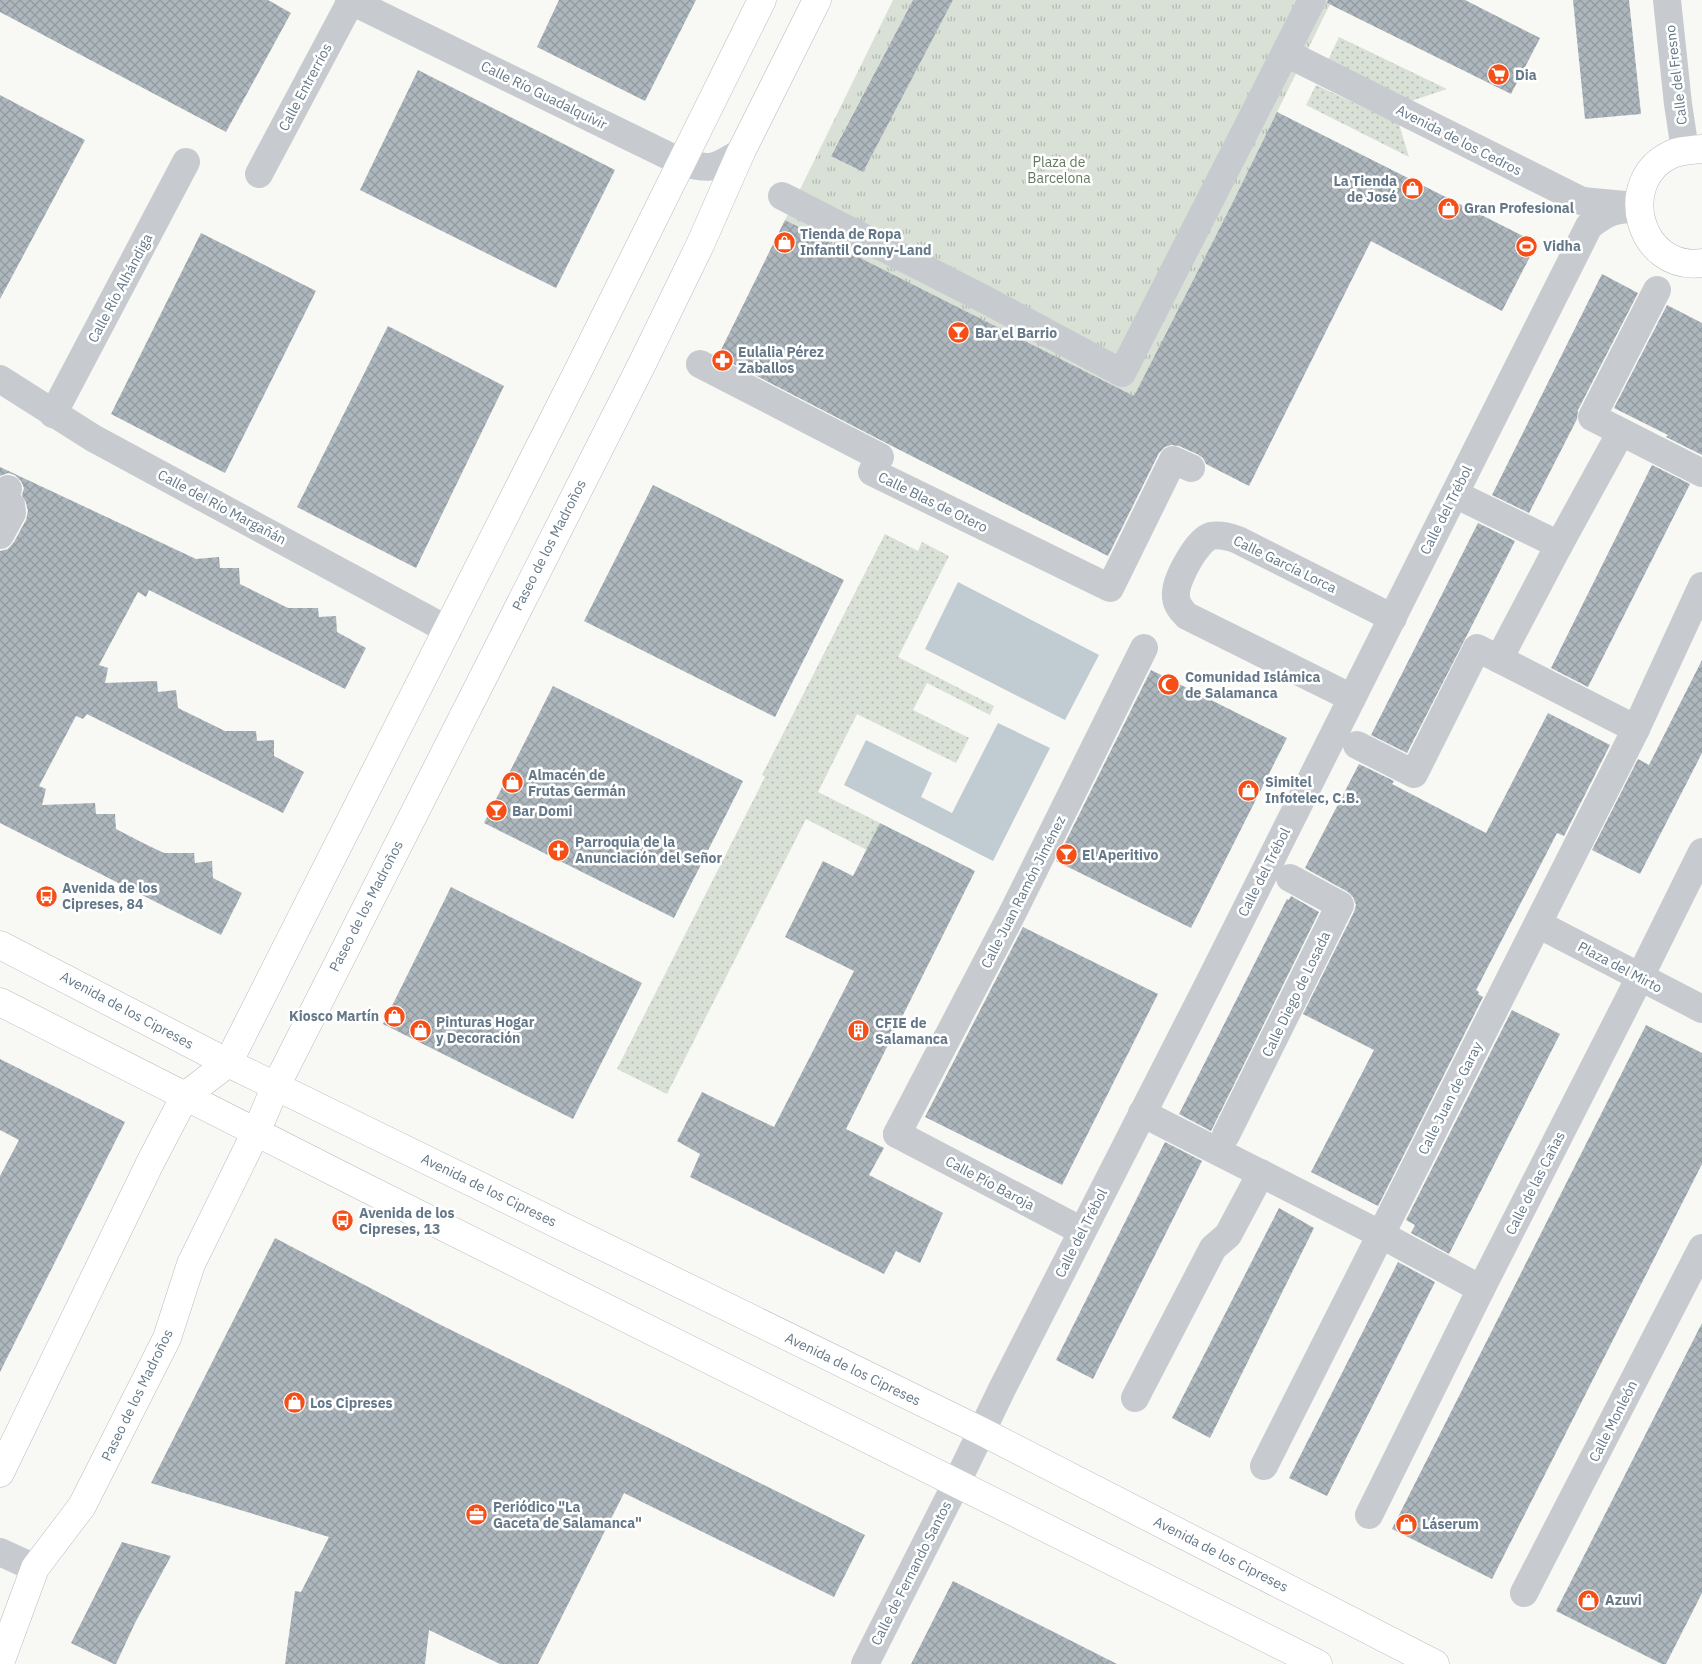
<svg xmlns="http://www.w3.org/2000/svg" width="1702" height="1664" font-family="'IBM Plex Sans',sans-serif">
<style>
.grass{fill:url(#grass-dots)}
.park{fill:url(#park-tufts)}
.water{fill:#c0ccd1}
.building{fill:url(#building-cross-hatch)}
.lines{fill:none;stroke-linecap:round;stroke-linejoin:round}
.secondary-casing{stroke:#b7bdc2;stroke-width:29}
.primary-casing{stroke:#babec2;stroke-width:29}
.pedestrian{stroke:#c7cbcf;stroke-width:28}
.minor{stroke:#c7cbcf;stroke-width:28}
.secondary{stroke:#fff;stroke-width:28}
.primary{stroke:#fff;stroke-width:28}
.labels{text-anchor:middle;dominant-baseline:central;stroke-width:5;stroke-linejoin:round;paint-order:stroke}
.poi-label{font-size:14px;font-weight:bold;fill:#647889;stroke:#fff;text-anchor:start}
.street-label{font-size:14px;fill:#647889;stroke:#fff}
.park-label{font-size:14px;fill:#647a5f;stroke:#fff}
</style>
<defs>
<pattern id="grass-dots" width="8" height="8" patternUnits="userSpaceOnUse" patternTransform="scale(1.25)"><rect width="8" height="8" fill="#d9e0d5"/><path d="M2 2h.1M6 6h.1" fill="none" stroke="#b4bab3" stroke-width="1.8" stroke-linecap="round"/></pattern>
<pattern id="park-tufts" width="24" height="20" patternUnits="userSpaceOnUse" patternTransform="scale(1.25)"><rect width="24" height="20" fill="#d9e0d5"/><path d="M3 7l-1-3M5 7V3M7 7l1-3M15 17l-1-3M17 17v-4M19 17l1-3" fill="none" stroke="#b4bab3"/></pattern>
<pattern id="building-cross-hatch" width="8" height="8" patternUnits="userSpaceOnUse" patternTransform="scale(1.25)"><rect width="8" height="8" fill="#adb7bd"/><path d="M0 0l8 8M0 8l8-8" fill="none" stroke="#909a9f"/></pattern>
</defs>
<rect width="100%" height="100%" fill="#f8f8f4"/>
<g class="grass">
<path d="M1339,37L1447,89L1411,101L1328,60Z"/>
<path d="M1316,85L1399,124L1409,157L1306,105Z"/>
<path d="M885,534L918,551L922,542L949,556L898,657L994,706L990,715L927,683L913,710L969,738L956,763L857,714L818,792L880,823L867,850L806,819L667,1094L617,1069L765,777L762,775Z"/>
</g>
<path class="park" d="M893,0H913L831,155L862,172L953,0H1332L1229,210L1134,396L785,220Z"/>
<g class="water">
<path d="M958,582L1099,655L1065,720L925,649Z"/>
<path d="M998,723L1050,748L993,861L844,785L866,740L932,773L921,797L952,813Z"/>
</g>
<g class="building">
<path d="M0,0H268L291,13L226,132L0,12Z"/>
<path d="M559,0H696L645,101L537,47Z"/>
<path d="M913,0H953L863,172L831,156Z"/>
<path d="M1328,0H1465L1540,38L1511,94L1327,3Z"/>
<path d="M1573,0H1629L1641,114L1585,119Z"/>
<path d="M418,70L615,170L556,288L360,190Z"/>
<path d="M0,95L85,140L0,299Z"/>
<path d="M1277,112L1537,243L1502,311L1371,241L1249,486L1206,464L1203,458L1197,454L1179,446L1171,445L1165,447L1159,453L1108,556L890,445L718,356L785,220L1134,396L1229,210Z"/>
<path d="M201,233L316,291L225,473L111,414Z"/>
<path d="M1602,274L1638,293L1578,410L1577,419L1529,513L1492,495Z"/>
<path d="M1667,305L1702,323V455L1666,437L1668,435L1614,408Z"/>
<path d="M388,326L504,386L416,568L297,507Z"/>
<path d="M1652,465L1690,484L1588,687L1551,668Z"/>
<path d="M0,467L196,559L219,557L220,568H239L240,584L288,608H318L319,617L336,616L337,632L366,648L345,689L149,590L146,597L138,592L99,665L108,668L105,683L157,681L158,692L176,690L178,708L225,731H256L257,741L274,740V756L304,772L283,813L87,714L83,719L76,716L39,786L46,789L42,805L95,803L96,814H115L116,829L145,844L164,853H194L195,863L212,861L213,878L242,893L221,935L0,823V551L8,549L14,542L26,520L28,511L26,503L22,495L24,488L21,481L15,475L8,473L0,476Z"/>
<path d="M653,485L844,580L775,717L584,621Z"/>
<path d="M1478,523L1515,541L1407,753L1371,735Z"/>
<path d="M1702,660V753L1640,874L1592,850L1638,759L1649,765Z"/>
<path d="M1151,670L1287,738L1191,928L1056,861Z"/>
<path d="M553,686L743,781L674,918L484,823Z"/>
<path d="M1548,713L1610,745L1564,836L1557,833L1476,990L1479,992L1478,994L1483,997L1378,1206L1311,1172L1374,1050L1303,1014L1354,912L1356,905L1353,897L1348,892L1305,868L1359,764L1394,781L1392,784L1486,833Z"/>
<path d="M880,823L975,871L846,1129L884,1148L869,1175L943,1213L920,1263L896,1251L884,1274L690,1177L700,1154L677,1141L702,1092L774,1127L854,971L785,937L823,861L853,876Z"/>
<path d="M451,887L642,983L573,1119L383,1024Z"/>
<path d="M1291,896L1319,912L1211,1131L1179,1114L1287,899L1289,900Z"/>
<path d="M1023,927L1158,994L1062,1185L925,1117Z"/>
<path d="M1512,1010L1560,1034L1449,1254L1411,1233L1415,1225L1406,1220Z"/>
<path d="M1646,1025L1702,1053V1164L1492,1579L1392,1529Z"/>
<path d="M0,1059L125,1122L0,1372V1176L19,1140L0,1130Z"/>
<path d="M1165,1142L1202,1161L1093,1379L1056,1360Z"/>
<path d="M1279,1208L1314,1228L1210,1438L1172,1418Z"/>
<path d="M275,1238L437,1323L865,1535L834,1597L624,1493L538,1664H500L429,1630L425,1664H285L295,1591L301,1592L329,1537L151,1483Z"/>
<path d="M1398,1262L1435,1282L1327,1496L1289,1478Z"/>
<path d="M1702,1323V1593L1666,1664H1662L1556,1611Z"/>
<path d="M122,1542L171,1556L135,1623L116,1664H114L71,1643Z"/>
<path d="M953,1581L1034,1622L1117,1664H911Z"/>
</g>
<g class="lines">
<defs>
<g id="secondary">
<path d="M1702,149C1692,150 1682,150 1672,154C1614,180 1639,272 1702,263"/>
<path d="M0,1473L150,1163L185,1096L228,1063L578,371L762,0"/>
<path d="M0,1663L35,1568L82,1506L167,1338L191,1264L256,1132L276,1086L643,362L700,245L741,152L817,0"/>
</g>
<g id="primary">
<path d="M0,945L228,1063L981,1431L1435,1664"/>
<path d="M0,1002L366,1188L1318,1664"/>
</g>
</defs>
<use href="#secondary" class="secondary-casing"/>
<use href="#primary" class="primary-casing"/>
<g class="pedestrian">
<path d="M1286,53L1582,201"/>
<path d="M782,196L984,299L1122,373L1312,0"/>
<path d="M1657,290L1592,417L1702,473"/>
<path d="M700,364L880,457L872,472L1110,588L1173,460L1191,468"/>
<path d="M0,535L12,513L11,505L2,501L8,489"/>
<path d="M1499,659L1636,729"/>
<path d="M1357,745L1414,774L1477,648L1499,659L1559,545"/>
<path d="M897,1134L1014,910L1144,648"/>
<path d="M1226,1135L1340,905L1290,878"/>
</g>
<g class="minor">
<path d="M349,0L681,162C711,171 716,168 741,152"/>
<path d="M1667,0L1678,104L1685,150"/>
<path d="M259,174L351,1"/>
<path d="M1582,201L1625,205"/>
<path d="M0,379L93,438L448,630"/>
<path d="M53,414L186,162"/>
<path d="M1455,494L1559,545L1621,432"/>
<path d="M1352,698L1187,616C1180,609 1175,603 1176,592C1177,578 1197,540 1211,536C1220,534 1230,537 1238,540L1393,618"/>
<path d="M1538,924L1702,1009"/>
<path d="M1142,1113L1380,1234L1481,1289"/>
<path d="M897,1134L1082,1231"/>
<path d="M1135,1398L1213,1248L1228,1235L1261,1173"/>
<path d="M1264,1466L1636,729L1702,586"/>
<path d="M1369,1515L1481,1289L1640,977L1702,852"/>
<path d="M0,1552L35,1568"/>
<path d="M1524,1593L1702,1248"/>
<path d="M865,1664L957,1482L1002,1389L1209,983L1589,226C1608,211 1615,209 1638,209"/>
</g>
<use href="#secondary" class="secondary"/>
<use href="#primary" class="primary"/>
</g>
<defs>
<symbol id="supermarket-disc" viewBox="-11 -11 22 22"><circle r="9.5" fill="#f54e17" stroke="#fff"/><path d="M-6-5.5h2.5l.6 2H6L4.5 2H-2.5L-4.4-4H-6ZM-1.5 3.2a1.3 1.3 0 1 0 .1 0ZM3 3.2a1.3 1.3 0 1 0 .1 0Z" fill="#fff"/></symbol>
<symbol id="shop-disc" viewBox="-11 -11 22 22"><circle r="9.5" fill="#f54e17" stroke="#fff"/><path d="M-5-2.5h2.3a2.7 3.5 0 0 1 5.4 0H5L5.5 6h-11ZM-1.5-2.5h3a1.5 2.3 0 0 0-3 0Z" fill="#fff"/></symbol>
<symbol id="stadium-disc" viewBox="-11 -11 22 22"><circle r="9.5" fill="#f54e17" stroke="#fff"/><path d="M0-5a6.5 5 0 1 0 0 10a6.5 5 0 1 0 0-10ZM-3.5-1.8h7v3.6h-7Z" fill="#fff"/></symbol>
<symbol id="bar-disc" viewBox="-11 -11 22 22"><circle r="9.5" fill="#f54e17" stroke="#fff"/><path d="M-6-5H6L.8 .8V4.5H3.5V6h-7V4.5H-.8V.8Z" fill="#fff"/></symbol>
<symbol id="pharmacy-disc" viewBox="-11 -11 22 22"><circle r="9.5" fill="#f54e17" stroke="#fff"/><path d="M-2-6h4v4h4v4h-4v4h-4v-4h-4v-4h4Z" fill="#fff"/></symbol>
<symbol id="mosque-disc" viewBox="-11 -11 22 22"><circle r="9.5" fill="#f54e17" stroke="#fff"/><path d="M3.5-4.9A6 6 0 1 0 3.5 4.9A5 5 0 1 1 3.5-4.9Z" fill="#fff"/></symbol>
<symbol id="church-disc" viewBox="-11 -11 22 22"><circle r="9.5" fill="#f54e17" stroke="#fff"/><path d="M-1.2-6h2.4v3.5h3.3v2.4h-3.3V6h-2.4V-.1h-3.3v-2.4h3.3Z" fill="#fff"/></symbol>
<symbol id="bus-disc" viewBox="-11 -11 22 22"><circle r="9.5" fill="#f54e17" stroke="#fff"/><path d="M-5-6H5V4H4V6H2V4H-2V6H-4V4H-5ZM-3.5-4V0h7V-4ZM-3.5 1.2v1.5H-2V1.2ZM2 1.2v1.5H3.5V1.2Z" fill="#fff"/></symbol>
<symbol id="building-disc" viewBox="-11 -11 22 22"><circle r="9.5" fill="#f54e17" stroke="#fff"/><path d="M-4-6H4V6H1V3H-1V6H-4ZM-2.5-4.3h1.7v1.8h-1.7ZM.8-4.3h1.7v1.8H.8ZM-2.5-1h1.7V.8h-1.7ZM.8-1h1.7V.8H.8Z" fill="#fff"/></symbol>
<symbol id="office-disc" viewBox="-11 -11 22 22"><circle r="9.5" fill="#f54e17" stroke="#fff"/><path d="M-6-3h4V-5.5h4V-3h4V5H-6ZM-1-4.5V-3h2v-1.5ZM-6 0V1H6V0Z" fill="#fff"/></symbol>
</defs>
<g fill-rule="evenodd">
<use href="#supermarket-disc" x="1486" y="62" width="25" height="25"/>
<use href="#shop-disc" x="1400" y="176" width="25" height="25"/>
<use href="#shop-disc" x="1436" y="196" width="25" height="25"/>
<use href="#shop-disc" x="772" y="230" width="25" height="25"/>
<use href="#stadium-disc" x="1514" y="234" width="25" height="25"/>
<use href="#bar-disc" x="946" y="320" width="25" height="25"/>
<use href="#pharmacy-disc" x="710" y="348" width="25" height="25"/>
<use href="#mosque-disc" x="1156" y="672" width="25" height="25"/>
<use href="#shop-disc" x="500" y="770" width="25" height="25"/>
<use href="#shop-disc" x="1236" y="778" width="25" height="25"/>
<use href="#bar-disc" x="484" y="798" width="25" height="25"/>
<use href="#church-disc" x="546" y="838" width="25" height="25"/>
<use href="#bar-disc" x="1054" y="842" width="25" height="25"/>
<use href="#bus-disc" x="34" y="884" width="25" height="25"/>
<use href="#shop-disc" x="382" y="1004" width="25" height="25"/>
<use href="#shop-disc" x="408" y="1018" width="25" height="25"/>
<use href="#building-disc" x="846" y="1018" width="25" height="25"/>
<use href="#bus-disc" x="330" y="1208" width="25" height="25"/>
<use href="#shop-disc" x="282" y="1390" width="25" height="25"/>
<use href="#office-disc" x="464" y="1502" width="25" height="25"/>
<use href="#shop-disc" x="1394" y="1512" width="25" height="25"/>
<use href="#shop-disc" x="1576" y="1588" width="25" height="25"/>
</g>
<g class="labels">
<g class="poi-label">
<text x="1515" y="75">Dia</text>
<text x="1397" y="181" text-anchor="end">La Tienda<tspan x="1397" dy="16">de José</tspan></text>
<text x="1464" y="208">Gran Profesional</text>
<text x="800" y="234">Tienda de Ropa<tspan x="800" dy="16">Infantil Conny-Land</tspan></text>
<text x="1543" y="246">Vidha</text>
<text x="975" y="333">Bar el Barrio</text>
<text x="738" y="352">Eulalia Pérez<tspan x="738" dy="16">Zaballos</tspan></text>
<text x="1185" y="677">Comunidad Islámica<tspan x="1185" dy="16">de Salamanca</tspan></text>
<text x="528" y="775">Almacén de<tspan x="528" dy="16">Frutas Germán</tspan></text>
<text x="1265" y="782">Simitel<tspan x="1265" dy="16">Infotelec, C.B.</tspan></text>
<text x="512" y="811">Bar Domi</text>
<text x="575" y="842">Parroquia de la<tspan x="575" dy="16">Anunciación del Señor</tspan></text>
<text x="1082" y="855">El Aperitivo</text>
<text x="62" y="888">Avenida de los<tspan x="62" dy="16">Cipreses, 84</tspan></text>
<text x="379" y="1016" text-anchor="end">Kiosco Martín</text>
<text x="436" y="1022">Pinturas Hogar<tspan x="436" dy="16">y Decoración</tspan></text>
<text x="875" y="1023">CFIE de<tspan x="875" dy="16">Salamanca</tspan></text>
<text x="359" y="1213">Avenida de los<tspan x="359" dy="16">Cipreses, 13</tspan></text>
<text x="310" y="1403">Los Cipreses</text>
<text x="493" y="1507">Periódico "La<tspan x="493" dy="16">Gaceta de Salamanca"</tspan></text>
<text x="1422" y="1524">Láserum</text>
<text x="1605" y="1600">Azuvi</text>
</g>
<g class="street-label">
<text transform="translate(1676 75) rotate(-97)">Calle del Fresno</text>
<text transform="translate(305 87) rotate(-62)">Calle Entrerríos</text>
<text transform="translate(544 95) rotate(26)">Calle Río Guadalquivir</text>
<text transform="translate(1459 140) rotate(27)">Avenida de los Cedros</text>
<text transform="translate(120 288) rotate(-62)">Calle Río Alhándiga</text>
<text transform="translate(933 502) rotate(26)">Calle Blas de Otero</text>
<text transform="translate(222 507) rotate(28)">Calle del Río Margañán</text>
<text transform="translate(1446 510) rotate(-63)">Calle del Trébol</text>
<text transform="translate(549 545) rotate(-63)">Paseo de los Madroños</text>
<text transform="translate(1285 564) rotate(26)">Calle García Lorca</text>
<text transform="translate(1264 872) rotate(-63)">Calle del Trébol</text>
<text transform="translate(1023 892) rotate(-63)">Calle Juan Ramón Jiménez</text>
<text transform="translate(366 906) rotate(-63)">Paseo de los Madroños</text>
<text transform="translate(1620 967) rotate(28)">Plaza del Mirto</text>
<text transform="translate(1296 994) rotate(-64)">Calle Diego de Losada</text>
<text transform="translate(127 1010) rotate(28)">Avenida de los Cipreses</text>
<text transform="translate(1450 1098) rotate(-63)">Calle Juan de Garay</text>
<text transform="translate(990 1183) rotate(28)">Calle Pío Baroja</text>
<text transform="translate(1535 1183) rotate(-63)">Calle de las Cañas</text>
<text transform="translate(489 1190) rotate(26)">Avenida de los Cipreses</text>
<text transform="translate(1081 1233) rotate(-63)">Calle del Trébol</text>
<text transform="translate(853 1369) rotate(26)">Avenida de los Cipreses</text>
<text transform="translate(137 1395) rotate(-64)">Paseo de los Madroños</text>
<text transform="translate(1613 1421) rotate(-63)">Calle Monleón</text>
<text transform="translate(1221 1554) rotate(27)">Avenida de los Cipreses</text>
<text transform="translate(911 1573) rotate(-63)">Calle de Fernando Santos</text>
</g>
<g class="park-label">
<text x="1059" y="162">Plaza de<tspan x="1059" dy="16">Barcelona</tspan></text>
</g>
</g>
</svg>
